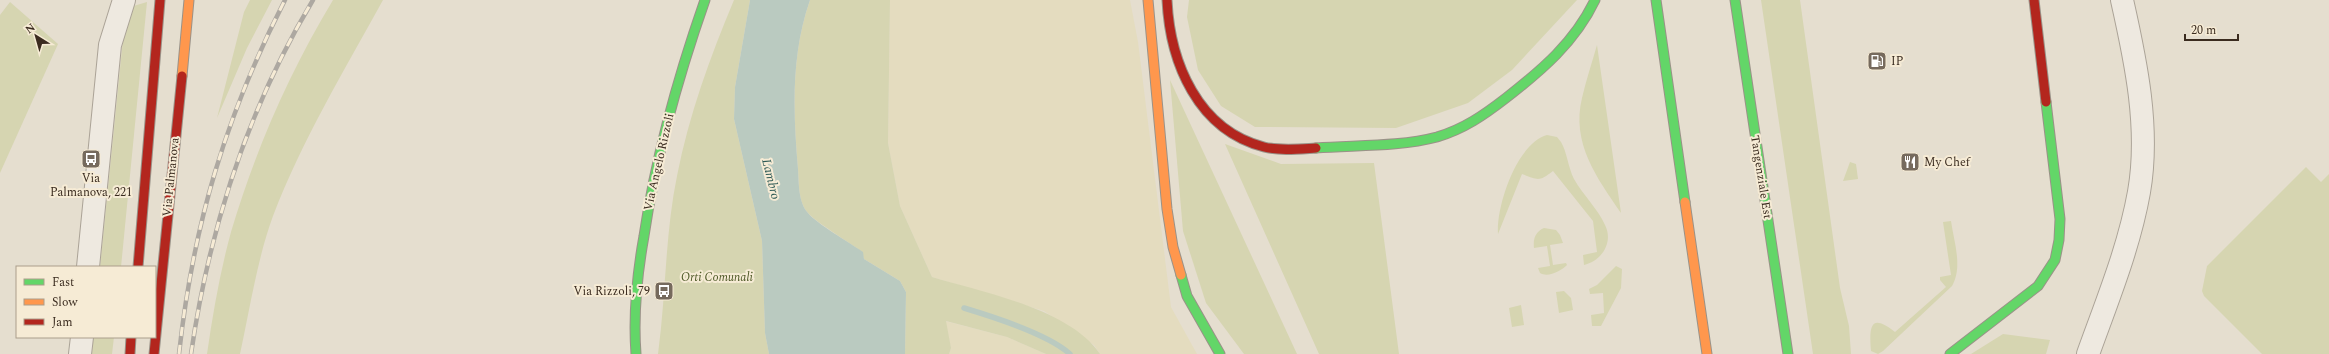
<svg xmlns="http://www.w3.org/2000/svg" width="2329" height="354" font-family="Spectral,serif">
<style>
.farmland{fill:#e4dcbf}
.green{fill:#d6d5b1}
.water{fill:#bacac0}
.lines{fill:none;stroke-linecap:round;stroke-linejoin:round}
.stream{stroke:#bacac0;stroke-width:5.5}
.street-casing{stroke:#aba397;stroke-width:24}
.fast-casing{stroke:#9a9288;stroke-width:11}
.slow-casing{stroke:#9a9288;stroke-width:11}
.jam-casing{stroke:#9a9288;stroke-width:11}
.street{stroke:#eee9e0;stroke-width:22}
.fast{stroke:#63d668;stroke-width:9}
.slow{stroke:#ff974d;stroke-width:9}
.jam{stroke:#b3261e;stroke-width:9}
.rail-casing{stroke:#ada8a1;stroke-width:4.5}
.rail{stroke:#f6ebd5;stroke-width:3;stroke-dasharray:9;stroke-linecap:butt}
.labels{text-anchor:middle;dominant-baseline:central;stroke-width:4;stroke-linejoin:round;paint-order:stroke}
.poi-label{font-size:12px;fill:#3a2b1f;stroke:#f6ebd5;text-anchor:start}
.street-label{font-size:12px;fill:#3a2b1f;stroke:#f6ebd5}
.park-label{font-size:12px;font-style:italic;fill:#4c5725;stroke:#f6ebd5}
.water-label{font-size:13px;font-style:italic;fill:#2e5a55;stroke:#f6ebd5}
</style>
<rect width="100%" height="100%" fill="#e5decf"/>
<g class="farmland">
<path d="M890,0H1130L1138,42L1171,307L1197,354H1100L1094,345L1044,311L932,277L900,206L888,143Z"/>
<path d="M945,321L1007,337L1046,354H949L951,348Z"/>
</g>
<g class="green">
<path d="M250,0H272L247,48L217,118L244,12Z"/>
<path d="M333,0H383C344,71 302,140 273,216C257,260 250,308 240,354H207C213,313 220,272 231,232C255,151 289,73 333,0Z"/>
<path d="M734,0H750L735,87L734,119L762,241L765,333L769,354H658C666,295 665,234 677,176C689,115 710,57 734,0Z"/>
<path d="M810,0H890L888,143L900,206L932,277C982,292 1070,309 1100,354H1046L1007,337L946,321L951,348L949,354H905L906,292L900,281L864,259L862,252C849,242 817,223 808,213C798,202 799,182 798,169C793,112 791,54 810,0Z"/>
<path d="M1189,0H1577L1512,70L1468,103L1396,128L1255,127L1221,106L1198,70L1187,17Z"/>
<path d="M1761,0H1800L1840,288L1849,326L1851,354H1813Z"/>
<path d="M10,2L58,44L0,173V15Z"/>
<path d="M147,2L121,267H100L123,39L130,7Z"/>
<path d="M1597,45L1621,213C1597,178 1571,143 1582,98C1586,80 1592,63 1597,45Z"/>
<path d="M1170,80L1297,354H1244L1206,303L1183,231Z"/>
<path d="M1547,135L1557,137L1561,142C1567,152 1568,167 1574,179C1583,195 1598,209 1605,225C1614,243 1601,261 1584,265L1583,255L1597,252L1593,221L1553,171C1539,182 1538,180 1522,174L1498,234C1496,206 1517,143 1547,135Z"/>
<path d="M1225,144L1281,164L1374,163L1399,354H1319Z"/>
<path d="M1850,162L1856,164L1858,179L1843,181Z"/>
<path d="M2306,167L2321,182L2329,174V354H2262L2204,296L2202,291L2207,266Z"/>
<path d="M1951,221C1954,242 1963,267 1952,286L1883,351L1878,354L1871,351C1869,327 1870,312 1895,332L1946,287L1940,280V277L1951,275L1943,222Z"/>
<path d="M1544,228L1556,230L1560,235L1563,243L1550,245L1553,265L1566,263L1567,265C1561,271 1548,278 1540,273L1538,268L1550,266L1547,246L1534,248C1533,239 1535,232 1544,228Z"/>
<path d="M1616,266L1622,269L1621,288L1601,326H1592L1591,315L1604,313L1603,293L1590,294L1589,289L1597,285Z"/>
<path d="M1564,291L1571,298L1573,310L1559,313L1556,292Z"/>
<path d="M1521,305L1524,325L1512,327L1509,308Z"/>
<path d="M2003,334L2050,340L2046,354H1971Z"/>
<path d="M93,337H114L112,354H92Z"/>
</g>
<path class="water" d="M750,0H810C791,54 793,112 798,169C799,182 798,202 808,213C817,224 849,242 863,252L864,259L900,281L906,292L905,354H769L765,333L762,241L734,119L735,87Z"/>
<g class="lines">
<path class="stream" d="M964,308C994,317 1048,334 1070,354"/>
<defs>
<g id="street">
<path d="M88,267L110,45L124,0"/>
<path d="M80,354L82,337"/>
<path d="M2088,354C2107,301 2129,248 2139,192C2150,129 2136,62 2122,0"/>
</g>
<g id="fast">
<path d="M1656,0L1685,202"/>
<path d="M1735,0L1788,354"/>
<path d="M1316,148C1356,145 1399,147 1437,137C1464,129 1484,115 1506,98C1542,70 1575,42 1595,0"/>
<path d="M1181,275L1187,296L1220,354"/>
<path d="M636,354C633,314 637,275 644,236C656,155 678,77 705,0"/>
<path d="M1950,354L2038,286L2055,260L2059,240L2060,219L2046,102"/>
</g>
<g id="slow">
<path d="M1148,0L1167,209L1173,247L1181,275"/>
<path d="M182,76L189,0"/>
<path d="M1685,202L1707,354"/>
</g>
<g id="jam">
<path d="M1167,0C1170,63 1198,130 1264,147C1280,151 1299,149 1316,148"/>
<path d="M2034,0L2046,102"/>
<path d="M138,267L160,0"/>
<path d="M130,354L131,337"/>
<path d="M154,354L182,76"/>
</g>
</defs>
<use href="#street" class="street-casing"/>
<use href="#fast" class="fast-casing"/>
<use href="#slow" class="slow-casing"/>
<use href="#jam" class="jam-casing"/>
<use href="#street" class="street"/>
<use href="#fast" class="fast"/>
<use href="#slow" class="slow"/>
<use href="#jam" class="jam"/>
<defs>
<g id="rail">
<path d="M179,354C193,225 226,115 285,0"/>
<path d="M191,354C209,230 248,108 313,0"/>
</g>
</defs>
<use href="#rail" class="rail-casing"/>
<use href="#rail" class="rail"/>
</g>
<defs>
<symbol id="fuel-square" viewBox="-11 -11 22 22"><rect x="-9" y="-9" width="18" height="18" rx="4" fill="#766a5d" stroke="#f6ebd5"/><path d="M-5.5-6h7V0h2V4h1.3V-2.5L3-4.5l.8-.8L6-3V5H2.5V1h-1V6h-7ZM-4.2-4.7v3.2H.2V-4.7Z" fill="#fff"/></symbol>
<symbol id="bus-square" viewBox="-11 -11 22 22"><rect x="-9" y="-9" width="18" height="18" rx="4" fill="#766a5d" stroke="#f6ebd5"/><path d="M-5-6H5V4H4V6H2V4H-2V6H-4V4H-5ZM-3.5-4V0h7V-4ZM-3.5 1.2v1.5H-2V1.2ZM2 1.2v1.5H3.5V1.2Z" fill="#fff"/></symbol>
<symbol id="restaurant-square" viewBox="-11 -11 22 22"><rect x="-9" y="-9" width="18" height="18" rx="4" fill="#766a5d" stroke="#f6ebd5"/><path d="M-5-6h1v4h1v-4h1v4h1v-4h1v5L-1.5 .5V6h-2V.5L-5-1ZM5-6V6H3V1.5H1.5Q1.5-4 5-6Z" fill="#fff"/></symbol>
</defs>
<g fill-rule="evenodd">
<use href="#fuel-square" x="1866" y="50" width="22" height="22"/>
<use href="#bus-square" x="80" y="148" width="22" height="22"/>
<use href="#restaurant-square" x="1899" y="151" width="22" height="22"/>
<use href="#bus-square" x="653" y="280" width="22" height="22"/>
</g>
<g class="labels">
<g class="poi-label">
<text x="1891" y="61">IP</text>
<text x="1924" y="162">My Chef</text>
<text x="91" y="178" text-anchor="middle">Via<tspan x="91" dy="14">Palmanova, 221</tspan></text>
<text x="650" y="291" text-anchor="end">Via Rizzoli, 79</text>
</g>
<g class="street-label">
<text transform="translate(659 162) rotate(-77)">Via Angelo Rizzoli</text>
<text transform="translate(171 177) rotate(-84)">Via Palmanova</text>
<text transform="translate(1761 177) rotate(81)">Tangenziale Est</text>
</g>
<g class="park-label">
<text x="717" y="277">Orti Comunali</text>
</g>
<g class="water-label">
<text transform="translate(771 179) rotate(76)">Lambro</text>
</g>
</g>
<rect x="16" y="266" width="140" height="72" fill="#f6ebd5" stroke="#ab9e8c"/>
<rect x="24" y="279" width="20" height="6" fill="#63d668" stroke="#ab9e8c"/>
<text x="52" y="286" font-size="12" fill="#3a2b1f">Fast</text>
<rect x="24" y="299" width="20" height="6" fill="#ff974d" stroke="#ab9e8c"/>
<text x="52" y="306" font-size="12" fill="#3a2b1f">Slow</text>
<rect x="24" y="319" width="20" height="6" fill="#b3261e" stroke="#ab9e8c"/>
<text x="52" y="326" font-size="12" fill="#3a2b1f">Jam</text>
<g transform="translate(36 36) rotate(323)" stroke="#f6ebd5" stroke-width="3" paint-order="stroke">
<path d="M0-3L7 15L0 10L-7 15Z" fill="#3a2b1f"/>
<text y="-6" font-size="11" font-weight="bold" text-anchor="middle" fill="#3a2b1f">N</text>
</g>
<path d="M2185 34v6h53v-6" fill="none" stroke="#3a2b1f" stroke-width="2"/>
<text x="2191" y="34" font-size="12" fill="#3a2b1f" stroke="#f6ebd5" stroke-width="3" paint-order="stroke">20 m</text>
</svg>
